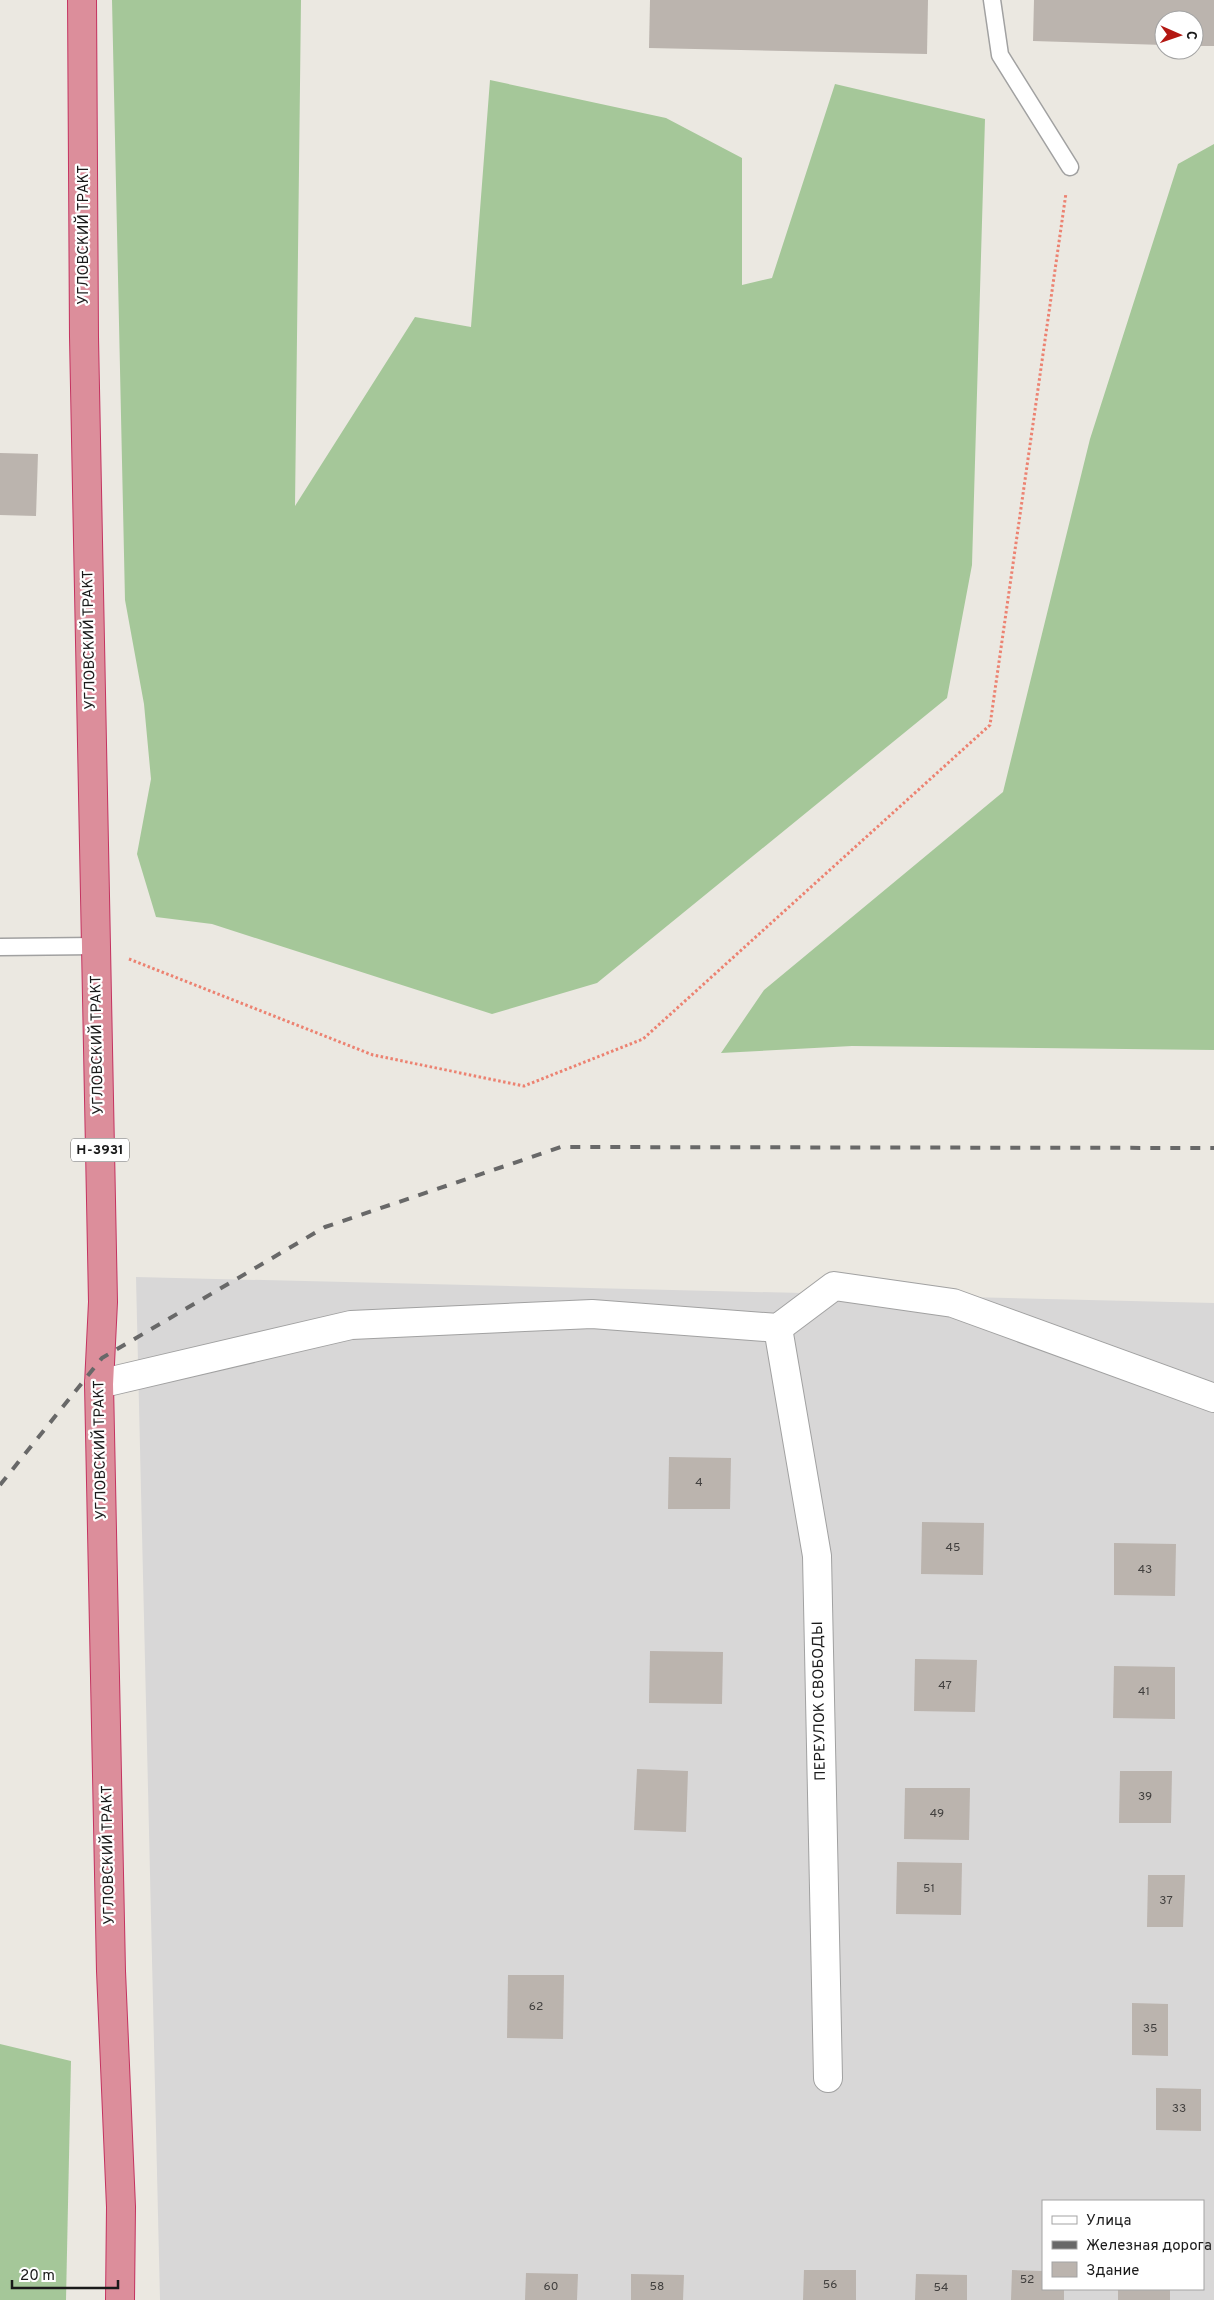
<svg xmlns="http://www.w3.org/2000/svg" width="1214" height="2300" font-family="Overpass,sans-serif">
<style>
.residential{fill:#d8d7d7;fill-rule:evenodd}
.forest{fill:#a5c799}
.building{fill:#bbb4ae}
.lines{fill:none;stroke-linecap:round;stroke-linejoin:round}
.lane-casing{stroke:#a1a1a1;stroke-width:19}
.street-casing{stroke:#a1a1a1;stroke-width:30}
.highway-casing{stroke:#c43360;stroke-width:30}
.path{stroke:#ec8271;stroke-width:3;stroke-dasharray:2.5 2.5;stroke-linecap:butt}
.lane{stroke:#fff;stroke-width:16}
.street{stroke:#fff;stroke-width:28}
.highway{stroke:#dc8e9b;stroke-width:28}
.rail{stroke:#686868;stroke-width:4;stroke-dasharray:10 10;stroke-linecap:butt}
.labels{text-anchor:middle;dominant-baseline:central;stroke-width:4.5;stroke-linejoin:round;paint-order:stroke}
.number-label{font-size:12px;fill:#42403f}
.shield{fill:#fff;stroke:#5f5f5f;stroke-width:1}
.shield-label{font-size:14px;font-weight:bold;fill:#1a1a1a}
.street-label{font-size:15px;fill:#1a1a1a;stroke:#fff}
</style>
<rect width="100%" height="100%" fill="#ebe8e1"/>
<path class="residential" d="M136,1277L1214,1303V2300H160ZM1043,2201H1203V2289H1043Z"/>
<g class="forest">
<path d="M112,0H301L295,506L415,317L471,327L490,80L666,118L742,158V285L772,278L835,84L985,119L972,565L947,698L597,983L492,1014L212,924L156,917L137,854L151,779L144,704L125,600Z"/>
<path d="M1214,144V1050L852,1046L721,1053L764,990L1003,792L1090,439L1178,164Z"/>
<path d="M0,2044L71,2061L66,2300H0Z"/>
</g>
<g class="building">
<path d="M650,0H928L927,54L649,48Z"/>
<path d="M1034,0H1214V46H1194V20H1164V45L1033,41Z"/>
<path d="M0,453L38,454L36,516L0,515Z"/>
<path d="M669,1457L731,1458L730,1509H668Z"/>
<path d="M922,1522L984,1523L983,1575L921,1574Z"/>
<path d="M1114,1543L1176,1544L1175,1596L1114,1595Z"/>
<path d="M650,1651L723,1652L722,1704L649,1703Z"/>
<path d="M915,1659L977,1660L975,1712L914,1711Z"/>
<path d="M1114,1666L1175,1667V1719L1113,1718Z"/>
<path d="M637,1769L688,1771L686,1832L634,1830Z"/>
<path d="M1120,1771H1172L1171,1823H1119Z"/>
<path d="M905,1788H970L969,1840L904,1839Z"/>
<path d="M897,1862L962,1863L961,1915L896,1914Z"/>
<path d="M1148,1875H1185L1183,1927H1147Z"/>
<path d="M508,1975H564L563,2039L507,2038Z"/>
<path d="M1132,2003L1168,2004V2056L1132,2055Z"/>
<path d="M1156,2088L1201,2089V2131L1156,2130Z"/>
<path d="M804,2270H856V2300H803Z"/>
<path d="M1012,2270L1043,2271V2289H1064V2300H1011Z"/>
<path d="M526,2273L578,2274L577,2300H525Z"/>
<path d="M631,2274L684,2275L683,2300H631Z"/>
<path d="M916,2274L967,2275V2300H915Z"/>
<rect x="1118" y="2289" width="52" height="11"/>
</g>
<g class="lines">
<defs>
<g id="lane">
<path d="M992,0L1000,55L1070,167"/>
<path d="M0,947L96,946"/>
</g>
<g id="street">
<path d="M778,1328L817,1556L828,2078"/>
<path d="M99,1384L351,1325L592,1314L778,1328L834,1286L953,1303L1214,1398"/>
</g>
<path id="highway" d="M82,0L84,337L103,1302L99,1384L111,1971L121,2207L120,2300"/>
</defs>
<use href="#lane" class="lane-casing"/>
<use href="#street" class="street-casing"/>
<use href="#highway" class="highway-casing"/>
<path class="path" d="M129,959L373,1055L524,1086L643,1039L990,725L1066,193"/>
<use href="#lane" class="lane"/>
<use href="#street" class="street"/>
<use href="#highway" class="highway"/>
<path class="rail" d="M0,1485L102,1358L325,1227L561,1147L1214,1148"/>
</g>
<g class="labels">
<g class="number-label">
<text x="699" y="1483">4</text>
<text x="953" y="1548">45</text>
<text x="1145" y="1570">43</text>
<text x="945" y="1686">47</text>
<text x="1144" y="1692">41</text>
<text x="1145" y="1797">39</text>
<text x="937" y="1814">49</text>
<text x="929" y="1889">51</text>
<text x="1166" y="1901">37</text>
<text x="536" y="2007">62</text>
<text x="1150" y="2029">35</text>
<text x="1179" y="2109">33</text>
<text x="1027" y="2280">52</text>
<text x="830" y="2285">56</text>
<text x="551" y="2287">60</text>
<text x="657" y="2287">58</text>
<text x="941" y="2288">54</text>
</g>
<rect class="shield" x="71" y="1138.5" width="58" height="23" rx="4"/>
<g class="shield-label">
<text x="100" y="1150">Н-3931</text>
</g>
<g class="street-label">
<text transform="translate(84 235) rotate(-90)">УГЛОВСКИЙ ТРАКТ</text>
<text transform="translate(90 640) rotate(-91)">УГЛОВСКИЙ ТРАКТ</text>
<text transform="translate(98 1045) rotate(-91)">УГЛОВСКИЙ ТРАКТ</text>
<text transform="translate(101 1450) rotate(-91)">УГЛОВСКИЙ ТРАКТ</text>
<text transform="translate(820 1701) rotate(-91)">ПЕРЕУЛОК СВОБОДЫ</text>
<text transform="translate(109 1855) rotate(-91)">УГЛОВСКИЙ ТРАКТ</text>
</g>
</g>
<rect x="1042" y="2200" width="162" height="90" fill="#ffffff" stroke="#a3a3a3"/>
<rect x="1052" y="2216" width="25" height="8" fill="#ffffff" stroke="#a3a3a3"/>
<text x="1086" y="2225" font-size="15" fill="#1a1a1a">Улица</text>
<rect x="1052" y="2241" width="25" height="8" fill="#686868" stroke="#a3a3a3"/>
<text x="1086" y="2250" font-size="15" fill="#1a1a1a">Железная дорога</text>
<rect x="1052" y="2262" width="25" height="15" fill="#bbb4ae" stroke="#a3a3a3"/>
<text x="1086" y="2275" font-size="15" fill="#1a1a1a">Здание</text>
<g transform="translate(1179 35) rotate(92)"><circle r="24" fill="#ffffff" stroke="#a3a3a3"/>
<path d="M0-4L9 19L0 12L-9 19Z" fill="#b31712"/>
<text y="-8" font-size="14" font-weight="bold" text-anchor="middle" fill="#1a1a1a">С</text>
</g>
<path d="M12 2280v8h106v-8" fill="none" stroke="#1a1a1a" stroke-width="2.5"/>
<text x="20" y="2280" font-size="15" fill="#1a1a1a" stroke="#ffffff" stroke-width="4" paint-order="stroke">20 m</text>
</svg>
